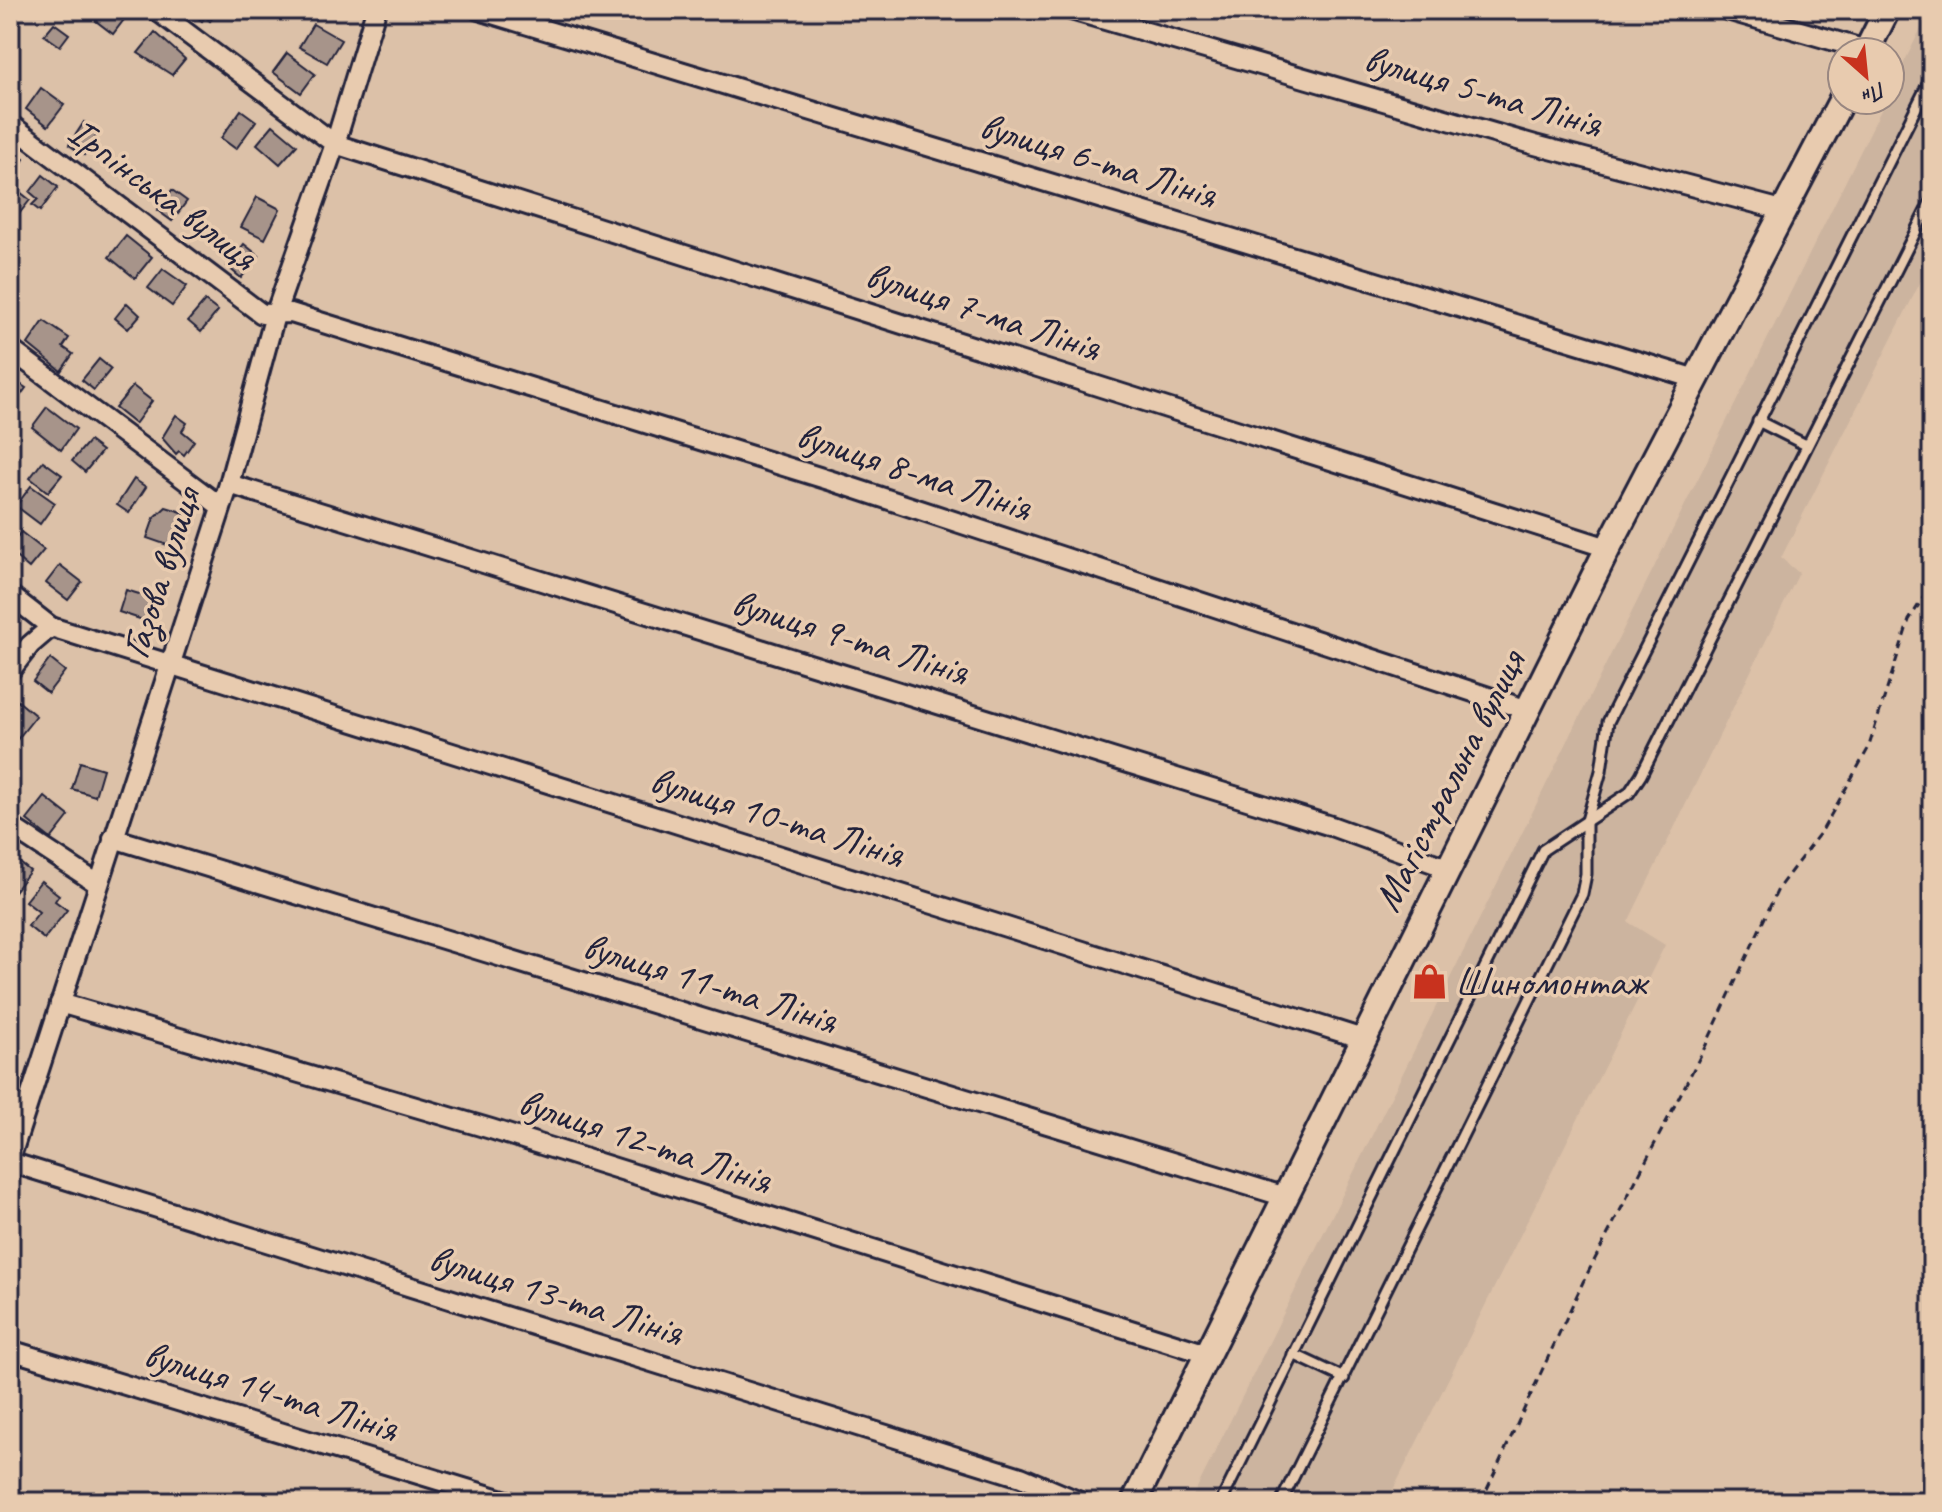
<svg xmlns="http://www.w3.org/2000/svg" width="1942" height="1512" font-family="Caveat,sans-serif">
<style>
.built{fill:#ccb49f}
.building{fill:#a7948a;stroke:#22223b;stroke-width:2}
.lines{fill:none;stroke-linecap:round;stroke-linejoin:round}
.service-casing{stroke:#22223b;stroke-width:15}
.minor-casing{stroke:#22223b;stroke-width:24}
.tertiary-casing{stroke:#22223b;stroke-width:30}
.path{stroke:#22223b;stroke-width:3;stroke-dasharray:8 6;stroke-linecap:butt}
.service{stroke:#e8cbaf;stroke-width:9}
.minor{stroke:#e8cbaf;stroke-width:18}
.tertiary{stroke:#e8cbaf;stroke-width:24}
.labels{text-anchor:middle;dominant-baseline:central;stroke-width:7;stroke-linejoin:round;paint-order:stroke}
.street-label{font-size:40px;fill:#22223b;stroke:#e8cbaf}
.poi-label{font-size:40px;fill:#22223b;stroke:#e8cbaf;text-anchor:start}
</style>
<rect width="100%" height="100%" fill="#dcc1a8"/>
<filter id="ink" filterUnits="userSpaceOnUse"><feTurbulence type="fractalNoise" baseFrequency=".0125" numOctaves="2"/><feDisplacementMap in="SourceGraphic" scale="16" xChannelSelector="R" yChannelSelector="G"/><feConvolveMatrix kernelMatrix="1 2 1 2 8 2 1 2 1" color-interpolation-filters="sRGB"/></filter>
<g filter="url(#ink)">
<path class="built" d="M1930,10L1932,259L1781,558L1799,573L1628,922L1665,945L1387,1502H1190L1886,100H1890V91Z"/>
<g class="building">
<path d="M105,10L129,13L113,34L96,21Z"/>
<path d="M188,10H219L210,21L205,17L202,21Z"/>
<path d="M54,23L69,34L60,46L44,35Z"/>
<path d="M313,24L341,40L327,63L299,47Z"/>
<path d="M155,32L185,59L172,75L138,53Z"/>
<path d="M287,53L315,74L301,93L273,72Z"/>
<path d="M41,88L64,105L48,126L26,109Z"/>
<path d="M241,110L256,121L236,149L221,138Z"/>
<path d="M84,122L99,132L84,155L69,145Z"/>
<path d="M273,125L297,145L280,164L257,144Z"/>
<path d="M10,150L24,159L14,174L10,172Z"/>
<path d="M43,175L58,187L40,211L32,205L38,199L30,192Z"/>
<path d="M172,190L187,201L172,221L157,210Z"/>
<path d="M20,192L30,200L15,219L10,216V205Z"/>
<path d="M257,197L280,209L265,239L241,227Z"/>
<path d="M126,236L152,257L135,278L109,257Z"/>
<path d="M244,244L259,256L241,278L227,266Z"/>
<path d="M163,269L187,286L172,306L148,288Z"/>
<path d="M205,301L218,311L201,332L188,321Z"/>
<path d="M127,303L140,315L128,329L115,318Z"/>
<path d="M44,321L69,338L63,347L73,354L61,371L28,344Z"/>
<path d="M99,359L111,369L94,390L82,380Z"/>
<path d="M10,377L26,388L10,410Z"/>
<path d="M133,386L152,401L135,424L115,408Z"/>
<path d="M47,407L76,429L61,450L32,427Z"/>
<path d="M176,415L187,423L182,431L194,441L184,455L179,451L176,454L162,438Z"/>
<path d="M89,441L102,451L85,472L72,461Z"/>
<path d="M43,461L62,475L48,492L30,478Z"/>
<path d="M134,479L146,487L129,513L117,505Z"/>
<path d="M31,486L55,503L40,524L16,506Z"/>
<path d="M166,507L185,513L173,547L147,538L154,518Z"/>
<path d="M21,532L44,550L29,568L10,552V545Z"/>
<path d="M60,565L82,582L68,600L46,583Z"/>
<path d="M126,590L159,600L152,623L119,612Z"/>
<path d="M50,659L65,671L48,693L33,681Z"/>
<path d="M18,701L36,716L12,746L10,711Z"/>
<path d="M80,762L103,769L95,796L72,789Z"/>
<path d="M45,797L69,816L51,839L27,820Z"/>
<path d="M10,855L30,871L12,894L10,892Z"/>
<path d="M41,881L59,895L55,901L67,910L44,939L28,926L39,912L25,901Z"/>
</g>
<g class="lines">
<defs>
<g id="service">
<path d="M1758,421L1806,445"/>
<path d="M1293,1354L1344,1378"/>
<path d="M1221,1502L1543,850L1629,793L1641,775L1932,199"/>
<path d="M1281,1502L1582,894L1586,874V824L1601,771L1608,722L1932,76"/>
</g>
<g id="minor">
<path d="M156,10L335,144L1608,548"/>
<path d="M479,10L1696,379"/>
<path d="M1071,10L1535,145L1786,211"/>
<path d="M1727,10L1866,50"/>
<path d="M10,124L262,314L291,313L832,481L1528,710"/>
<path d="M10,349L220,506"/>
<path d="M229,484L1331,826L1447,868"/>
<path d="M10,595L51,627L1363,1039"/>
<path d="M10,671L30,645L51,627"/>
<path d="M10,826L98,884"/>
<path d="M113,838L1286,1197"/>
<path d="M60,1003L491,1129L1207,1354"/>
<path d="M10,1159L229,484L275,315L335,144L376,10"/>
<path d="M10,1162L1021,1477L1080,1502"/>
<path d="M10,1350L510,1502"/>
</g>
<g id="tertiary">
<path d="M1866,52L1887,10"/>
<path d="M1134,1502L1608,548L1842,99"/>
</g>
</defs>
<use href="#service" class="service-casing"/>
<use href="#minor" class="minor-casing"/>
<use href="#tertiary" class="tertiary-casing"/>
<path class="path" d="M1481,1502L1583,1282L1705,1047L1779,887L1823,829L1868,749L1909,620L1932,584"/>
<use href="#service" class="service"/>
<use href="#minor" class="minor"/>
<use href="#tertiary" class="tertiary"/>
</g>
</g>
<defs>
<symbol id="shop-bare" viewBox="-9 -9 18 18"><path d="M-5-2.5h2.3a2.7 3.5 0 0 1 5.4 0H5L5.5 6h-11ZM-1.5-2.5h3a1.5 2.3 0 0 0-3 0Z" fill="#c8321e" stroke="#e8cbaf" stroke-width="2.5" paint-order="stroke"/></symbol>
</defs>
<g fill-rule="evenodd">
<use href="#shop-bare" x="1404" y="956" width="51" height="51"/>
</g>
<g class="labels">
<g class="street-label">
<text transform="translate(1483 91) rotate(16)">вулиця 5-та Лінія</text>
<text transform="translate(1098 160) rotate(17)">вулиця 6-та Лінія</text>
<text transform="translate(163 194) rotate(37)">Ірпінська вулиця</text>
<text transform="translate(983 311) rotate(18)">вулиця 7-ма Лінія</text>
<text transform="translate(914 471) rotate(18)">вулиця 8-ма Лінія</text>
<text transform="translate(161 573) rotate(-72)">Газова вулиця</text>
<text transform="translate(850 637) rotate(17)">вулиця 9-та Лінія</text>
<text transform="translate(1449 781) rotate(-63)">Магістральна вулиця</text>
<text transform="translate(777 817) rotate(17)">вулиця 10-та Лінія</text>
<text transform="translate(710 983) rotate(17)">вулиця 11-та Лінія</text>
<text transform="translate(645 1141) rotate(18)">вулиця 12-та Лінія</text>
<text transform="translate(556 1295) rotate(17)">вулиця 13-та Лінія</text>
<text transform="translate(271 1391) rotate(17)">вулиця 14-та Лінія</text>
</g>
<g class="poi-label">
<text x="1455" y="982">Шиномонтаж</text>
</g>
</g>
<rect width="1942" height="1512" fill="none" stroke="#e8cbaf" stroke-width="40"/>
<rect x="20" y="20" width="1902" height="1472" fill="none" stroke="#22223b" stroke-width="3" filter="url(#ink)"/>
<g transform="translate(1866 76) rotate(153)"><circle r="38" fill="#e8cbaf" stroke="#998781" stroke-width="2"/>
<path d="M0-6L14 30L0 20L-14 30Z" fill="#c8321e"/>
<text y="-12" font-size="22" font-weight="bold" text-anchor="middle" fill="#22223b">Пн</text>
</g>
</svg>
